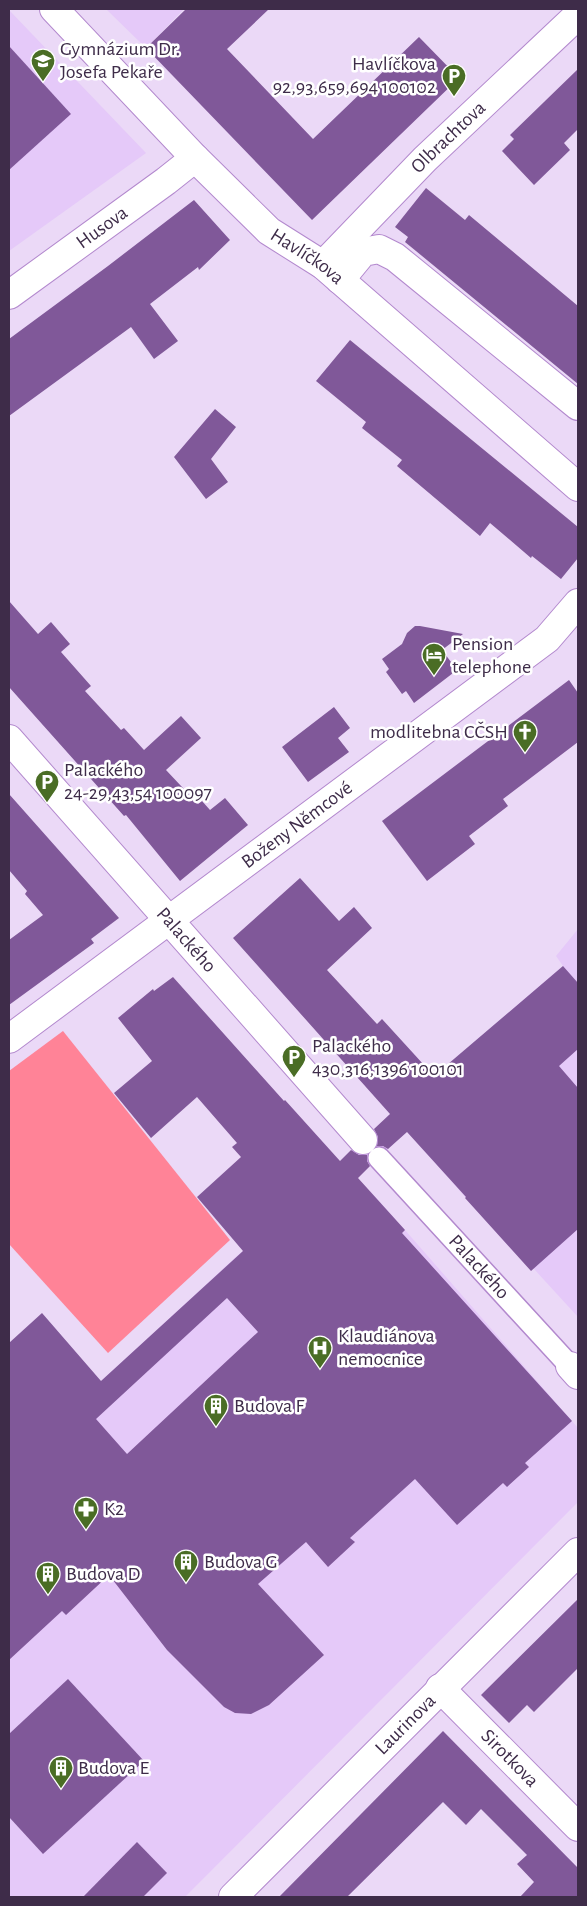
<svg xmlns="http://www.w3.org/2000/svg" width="587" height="1906" font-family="'Alegreya Sans',sans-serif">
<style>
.built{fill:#e5c9f9}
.green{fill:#ff8397}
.building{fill:#805899;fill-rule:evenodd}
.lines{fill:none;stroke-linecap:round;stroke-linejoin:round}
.pedestrian-casing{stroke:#b389ce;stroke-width:24}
.minor-casing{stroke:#b389ce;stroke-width:30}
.pedestrian{stroke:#fff;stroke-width:21}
.minor{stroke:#fff;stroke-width:28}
.labels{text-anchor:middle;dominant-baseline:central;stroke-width:5;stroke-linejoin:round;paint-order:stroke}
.poi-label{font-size:20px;fill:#3e2c49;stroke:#fff;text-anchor:start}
.street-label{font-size:20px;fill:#3e2c49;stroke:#fff}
</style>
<rect width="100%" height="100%" fill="#ebd9f7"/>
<g class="built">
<path d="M106,9H184L146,48Z"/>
<path d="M9,10L146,153L9,251Z"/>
<path d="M578,929V1317L534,1269L511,1249L407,1131L354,1181L370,1191L405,1230L578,1428V1502L185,1897H9V1466L391,1114L563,966L556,956Z"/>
</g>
<path class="green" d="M63,1031L230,1240L108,1353L9,1244V1071Z"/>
<g class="building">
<path d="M186,9H269L227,49L313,139L419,37L459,78L312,220L146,48Z"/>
<path d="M9,46L71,114L9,170Z"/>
<path d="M578,69V129L564,143L570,150L534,185L502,151L514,139L510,135Z"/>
<path d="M426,188L465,220L469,215L578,306V384L405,242L408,237L395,227Z"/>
<path d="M194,200L230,240L199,270L198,267L150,304L178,341L154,359L131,327L9,416V339L108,266Z"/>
<path d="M350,340L578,527V558L561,579L532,556L531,558L490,523L480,536L397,466L402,460L362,428L366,422L316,381Z"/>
<path d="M215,409L236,427L211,459L228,482L206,499L174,457Z"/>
<path d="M9,601L38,634L51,622L70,644L61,652L91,686L85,691L121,730L124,728L144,750L181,716L201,738L166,770L198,804L202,801L210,810L225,798L248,825L180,881L126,815L124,816L9,687Z"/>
<path d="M415,626H420L463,634L442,650L457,670L414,703L406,691L402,694L386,672L389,669L382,659L402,644L407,633Z"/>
<path d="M569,680L578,693V742L503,799L508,806L469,836L475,844L427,881L382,821Z"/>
<path d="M334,707L350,728L338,738L349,752L308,782L282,747Z"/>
<path d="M9,794L119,918L91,939L94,943L9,1005V940L43,915L25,894L27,891L9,870Z"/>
<path d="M300,878L339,921L354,907L372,928L327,970L377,1024L382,1019L434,1076L563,966L578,983V1049L559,1066L578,1088V1229L531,1271L465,1198L466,1197L407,1132L388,1149L383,1146H377L378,1137L374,1129L390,1114L233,938Z"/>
<path d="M173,977L284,1101L285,1100L340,1161L351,1150L359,1155H367V1161L370,1166L358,1178L405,1230L402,1233L572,1421L525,1463L529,1467L507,1487L503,1483L457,1525L415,1479L350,1538L355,1542L328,1567L306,1542L258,1584L324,1655L269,1705L251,1714L235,1713L224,1707L167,1650L109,1575L66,1615L62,1611L9,1660V1343L42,1313L101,1381L243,1251L197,1197L241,1157L232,1147L237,1143L197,1097L151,1138L114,1093L152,1061L118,1018L153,989L154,991ZM227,1298L258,1332L127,1454L96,1419Z"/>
<path d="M578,1599V1668L534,1712L527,1705L509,1723L481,1695Z"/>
<path d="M68,1679L144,1761L43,1854L9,1817V1734Z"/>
<path d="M443,1731L578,1868V1897H520L534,1882L517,1864L527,1855L481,1809L466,1825L443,1802L347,1897H279Z"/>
<path d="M137,1842L167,1873L143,1897H83Z"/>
</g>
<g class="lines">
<defs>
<g id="pedestrian">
<path id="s1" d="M379,1158L570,1366"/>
</g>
<g id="minor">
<path id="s2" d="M54,9L195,158L269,231L323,265L578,487"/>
<path id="s3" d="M323,265L425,159L578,15"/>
<path d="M340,280L363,252L379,249L395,257L578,406"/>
<path id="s4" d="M9,295L166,181L195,158"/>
<path id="s5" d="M9,739L363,1140"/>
<path id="s6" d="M9,1039L547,639L578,603"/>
<path d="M570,1366L578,1375"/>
<path id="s7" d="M440,1688L578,1827"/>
<path id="s8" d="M233,1897L578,1552"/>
</g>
</defs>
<use href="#pedestrian" class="pedestrian-casing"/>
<use href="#minor" class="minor-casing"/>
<use href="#pedestrian" class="pedestrian"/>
<use href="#minor" class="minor"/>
</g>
<defs>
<symbol id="university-pin" viewBox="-11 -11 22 30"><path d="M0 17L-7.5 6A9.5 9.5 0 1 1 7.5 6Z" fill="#4a6d25" stroke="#fff"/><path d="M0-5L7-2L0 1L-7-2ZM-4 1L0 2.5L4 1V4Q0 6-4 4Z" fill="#fff"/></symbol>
<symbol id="parking-pin" viewBox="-11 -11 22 30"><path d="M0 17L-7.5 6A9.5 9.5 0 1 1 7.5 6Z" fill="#4a6d25" stroke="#fff"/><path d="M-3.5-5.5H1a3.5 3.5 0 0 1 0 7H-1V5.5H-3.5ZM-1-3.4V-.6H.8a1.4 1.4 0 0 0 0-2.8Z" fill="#fff"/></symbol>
<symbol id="hotel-pin" viewBox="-11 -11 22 30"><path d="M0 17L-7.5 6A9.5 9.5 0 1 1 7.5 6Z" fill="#4a6d25" stroke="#fff"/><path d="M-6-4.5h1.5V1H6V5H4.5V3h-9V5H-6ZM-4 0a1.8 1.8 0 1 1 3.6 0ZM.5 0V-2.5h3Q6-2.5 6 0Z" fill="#fff"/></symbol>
<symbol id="church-pin" viewBox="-11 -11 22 30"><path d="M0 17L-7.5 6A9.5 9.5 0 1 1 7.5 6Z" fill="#4a6d25" stroke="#fff"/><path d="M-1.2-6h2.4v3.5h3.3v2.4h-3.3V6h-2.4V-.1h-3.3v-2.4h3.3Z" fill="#fff"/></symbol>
<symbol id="hospital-pin" viewBox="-11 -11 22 30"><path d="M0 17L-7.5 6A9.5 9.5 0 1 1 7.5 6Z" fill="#4a6d25" stroke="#fff"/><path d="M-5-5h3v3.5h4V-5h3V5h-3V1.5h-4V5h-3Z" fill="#fff"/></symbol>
<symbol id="building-pin" viewBox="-11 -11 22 30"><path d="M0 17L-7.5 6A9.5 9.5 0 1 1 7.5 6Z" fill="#4a6d25" stroke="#fff"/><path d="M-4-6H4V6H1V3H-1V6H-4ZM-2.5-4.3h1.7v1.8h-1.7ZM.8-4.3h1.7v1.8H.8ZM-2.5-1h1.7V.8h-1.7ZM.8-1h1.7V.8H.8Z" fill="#fff"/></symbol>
<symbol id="pharmacy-pin" viewBox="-11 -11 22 30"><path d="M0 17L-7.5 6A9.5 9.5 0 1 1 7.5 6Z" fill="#4a6d25" stroke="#fff"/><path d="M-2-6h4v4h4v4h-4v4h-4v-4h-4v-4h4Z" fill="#fff"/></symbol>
</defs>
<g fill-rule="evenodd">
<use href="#university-pin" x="29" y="47" width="28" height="38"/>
<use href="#parking-pin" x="440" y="62" width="28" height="38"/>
<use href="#hotel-pin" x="420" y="641" width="28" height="38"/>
<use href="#church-pin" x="511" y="718" width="28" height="38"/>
<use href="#parking-pin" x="33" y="768" width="28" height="38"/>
<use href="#parking-pin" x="280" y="1043" width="28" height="38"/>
<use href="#hospital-pin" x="306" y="1334" width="28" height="38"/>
<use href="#building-pin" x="202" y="1392" width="28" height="38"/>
<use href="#pharmacy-pin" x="72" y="1495" width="28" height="38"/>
<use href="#building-pin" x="172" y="1548" width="28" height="38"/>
<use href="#building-pin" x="34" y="1560" width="28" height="38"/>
<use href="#building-pin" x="47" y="1754" width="28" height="38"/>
</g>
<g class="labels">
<g class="poi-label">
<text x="60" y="49">Gymnázium Dr.<tspan x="60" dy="23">Josefa Pekaře</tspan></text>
<text x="436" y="64" text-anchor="end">Havlíčkova<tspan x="436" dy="23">92,93,659,694 100102</tspan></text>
<text x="452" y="644">Pension<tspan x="452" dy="23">telephone</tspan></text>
<text x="508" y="732" text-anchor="end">modlitebna CČSH</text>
<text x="64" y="770">Palackého<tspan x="64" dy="23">24-29,43,54 100097</tspan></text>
<text x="312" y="1046">Palackého<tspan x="312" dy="23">430,316,1396 100101</tspan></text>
<text x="338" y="1336">Klaudiánova<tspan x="338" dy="23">nemocnice</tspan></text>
<text x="234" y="1406">Budova F</text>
<text x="104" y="1509">K2</text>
<text x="204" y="1562">Budova G</text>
<text x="66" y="1574">Budova D</text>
<text x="78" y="1768">Budova E</text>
</g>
<g class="street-label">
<text stroke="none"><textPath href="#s3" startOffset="179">Olbrachtova</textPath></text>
<text stroke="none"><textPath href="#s4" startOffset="115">Husova</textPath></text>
<text stroke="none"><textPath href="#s2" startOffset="355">Havlíčkova</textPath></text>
<text stroke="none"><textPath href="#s6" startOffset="359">Boženy Němcové</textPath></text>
<text stroke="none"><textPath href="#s5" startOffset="268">Palackého</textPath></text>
<text stroke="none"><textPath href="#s1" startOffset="148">Palackého</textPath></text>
<text stroke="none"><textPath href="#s8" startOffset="244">Laurinova</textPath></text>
<text stroke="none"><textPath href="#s7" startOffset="99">Sirotkova</textPath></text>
</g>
</g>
<rect width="587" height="1906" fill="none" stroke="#3e2c49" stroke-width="20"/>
</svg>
